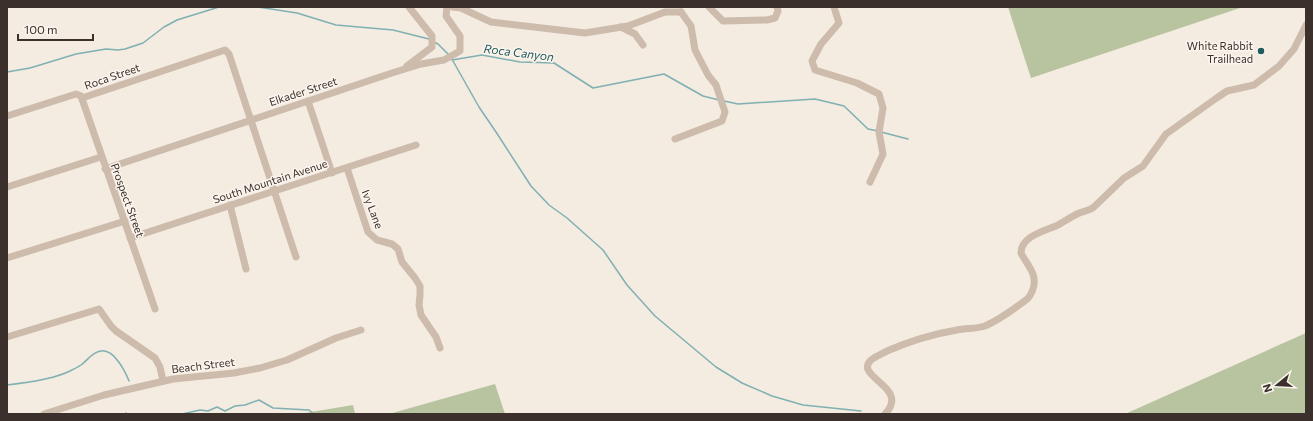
<svg xmlns="http://www.w3.org/2000/svg" width="1313" height="421" font-family="Commissioner,sans-serif">
<style>
.green{fill:#b8c4a0}
.lines{fill:none;stroke-linecap:round;stroke-linejoin:round}
.stream{stroke:#7fb0b2;stroke-width:1.5}
.minor{stroke:#cdbbac;stroke-width:7}
.poi-dot{fill:#1f5a5e;stroke:#fbf5ee;stroke-width:1.5}
.labels{text-anchor:middle;dominant-baseline:central;stroke-width:3;stroke-linejoin:round;paint-order:stroke}
.poi-label{font-size:11px;fill:#3b302b;stroke:#fbf5ee;text-anchor:end}
.street-label{font-size:11px;fill:#3b302b;stroke:#fbf5ee}
.water-label{font-size:12px;font-style:italic;fill:#1f5a5e;stroke:#fbf5ee}
</style>
<rect width="100%" height="100%" fill="#f4ebe1"/>
<g class="green">
<path d="M1008,7H1243L1031,78Z"/>
<path d="M1306,333V414H1125Z"/>
<path d="M495,384L505,414H389Z"/>
<path d="M353,405L355,414H299Z"/>
</g>
<g class="lines">
<g class="stream">
<path d="M258,7L297,13L336,25L393,30L429,39"/>
<path d="M434,42L438,44L448,54"/>
<path d="M451,59L452,60L482,55L520,62L554,63L593,88L664,74L703,96L719,100"/>
<path d="M453,61L479,107L496,132L531,186L549,205L567,218L603,250L627,285L655,316L716,367L742,383L772,396L803,405L861,411"/>
<path d="M7,72L30,68L76,54L106,49L118,50L125,49L143,43L164,27L177,20L219,7"/>
<path d="M724,101L738,104L815,99L844,106L868,129L878,131"/>
<path d="M881,132L908,139"/>
<path d="M7,385C25,383 54,379 70,371C74,369 78,367 81,365C88,360 92,352 101,351C114,349 125,371 129,381"/>
<path d="M126,413L127,414"/>
<path d="M182,414L200,410L208,411L217,407L225,411L235,406L245,405L259,400L273,408L309,410L314,414"/>
</g>
<g class="minor">
<path d="M452,7L461,8L491,22L585,33L628,26L665,12H681"/>
<path d="M709,7L723,21L767,20L775,18L778,11L777,7"/>
<path d="M834,7L839,23L821,44L812,61L815,70L857,83L879,94L883,108L879,132L883,154L870,182"/>
<path d="M621,27L635,34L643,45"/>
<path d="M407,66L432,47V36L409,7"/>
<path d="M82,98L225,50L229,54L296,257"/>
<path d="M308,101L332,173"/>
<path d="M7,116L76,94L81,96L155,309"/>
<path d="M675,139L722,121L725,112L716,85L708,75L695,50L691,26L681,12"/>
<path d="M347,168L368,232L377,240L392,244L398,249L402,262L415,278L420,286V295L419,305L421,315L436,337L440,348"/>
<path d="M105,169L392,73L421,64L444,60L460,51V36L446,16L447,7"/>
<path d="M7,187L101,157"/>
<path d="M230,205L246,269"/>
<path d="M130,238L416,145"/>
<path d="M7,258L125,221"/>
<path d="M7,337L99,309L111,326L116,331L155,358L160,367L163,381"/>
<path d="M44,414L104,395L173,379L234,373L260,368L287,360L336,338L361,330"/>
<path d="M885,414C911,387 853,377 871,360C876,356 882,354 887,351C910,341 933,334 957,330C966,328 976,329 985,326C999,320 1014,309 1026,300C1030,297 1031,294 1033,289C1038,274 1027,265 1021,253C1021,236 1045,231 1058,225C1065,221 1071,217 1077,214C1083,211 1089,211 1094,207L1124,178L1143,166L1166,134L1218,97L1227,91L1254,85L1279,66L1294,49L1306,25"/>
</g>
</g>
<circle class="poi-dot" cx="1261" cy="51" r="4"/>
<g class="labels">
<g class="poi-label">
<text x="1253" y="45">White Rabbit<tspan x="1253" dy="13">Trailhead</tspan></text>
</g>
<g class="street-label">
<text transform="translate(112 76) rotate(-19)">Roca Street</text>
<text transform="translate(303 91) rotate(-18)">Elkader Street</text>
<text transform="translate(270 181) rotate(-18)">South Mountain Avenue</text>
<text transform="translate(128 200) rotate(70)">Prospect Street</text>
<text transform="translate(373 209) rotate(69)">Ivy Lane</text>
<text transform="translate(203 365) rotate(-7)">Beach Street</text>
</g>
<g class="water-label">
<text transform="translate(519 52) rotate(7)">Roca Canyon</text>
</g>
</g>
<rect width="1313" height="421" fill="none" stroke="#3b302b" stroke-width="16"/>
<g transform="translate(1277 385) rotate(252)" stroke="#fbf5ee" stroke-width="3" paint-order="stroke">
<path d="M0-3L7 15L0 10L-7 15Z" fill="#3b302b"/>
<text y="-6" font-size="11" font-weight="bold" text-anchor="middle" fill="#3b302b">N</text>
</g>
<path d="M18 34v6h75v-6" fill="none" stroke="#3b302b" stroke-width="2"/>
<text x="24" y="34" font-size="12" fill="#3b302b" stroke="#fbf5ee" stroke-width="3" paint-order="stroke">100 m</text>
</svg>
